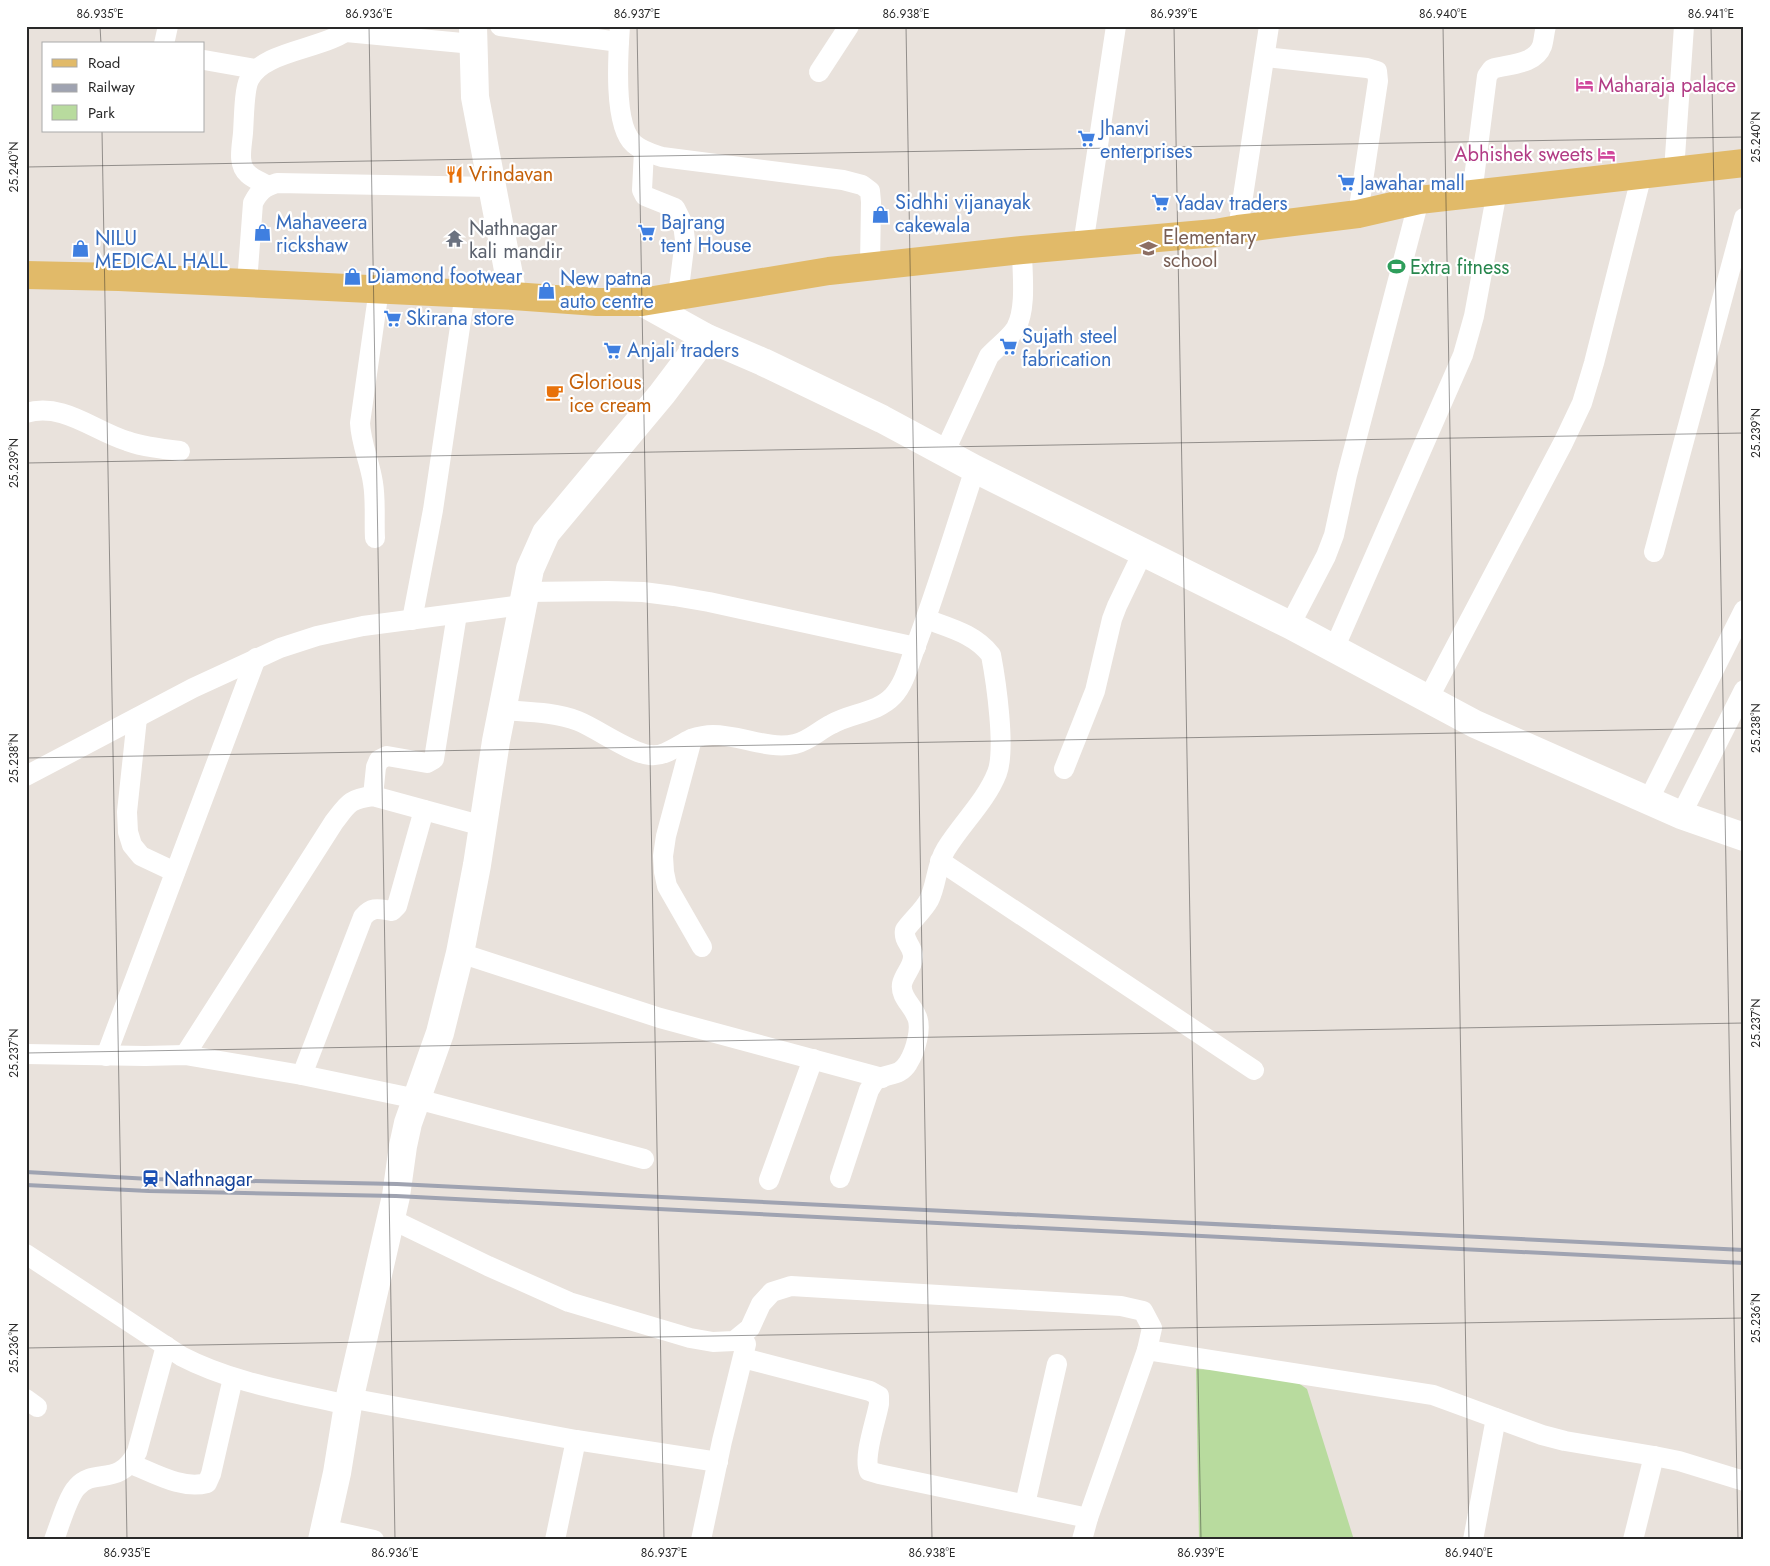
<svg xmlns="http://www.w3.org/2000/svg" width="1770" height="1566" font-family="Jost,sans-serif">
<style>
.green{fill:#b8db9e}
.lines{fill:none;stroke-linecap:round;stroke-linejoin:round}
.street{stroke:#fff;stroke-width:20}
.secondary{stroke:#fff;stroke-width:28}
.primary{stroke:#e1ba69;stroke-width:28}
.rail{stroke:#9fa3b1;stroke-width:4}
.ticks{fill:none;stroke:#292929;stroke-width:1;stroke-opacity:0.45}
.labels{text-anchor:middle;dominant-baseline:central;stroke-width:4.5;stroke-linejoin:round;paint-order:stroke}
.hotel-label{font-size:20px;fill:#b23c85;stroke:#fff;text-anchor:start}
.shop-label{font-size:20px;fill:#366cbe;stroke:#fff;text-anchor:start}
.food-label{font-size:20px;fill:#c56008;stroke:#fff;text-anchor:start}
.worship-label{font-size:20px;fill:#5b616d;stroke:#fff;text-anchor:start}
.education-label{font-size:20px;fill:#785e54;stroke:#fff;text-anchor:start}
.leisure-label{font-size:20px;fill:#27864d;stroke:#fff;text-anchor:start}
.transit-label{font-size:20px;fill:#164399;stroke:#fff;text-anchor:start}
.neatline{fill:none;stroke:#292929;stroke-width:2}
.ticks-label{font-size:12px;text-anchor:middle;fill:#292929}
</style>
<rect width="100%" height="100%" fill="#e9e2dc"/>
<path class="green" d="M1196,1369L1284,1373L1307,1389L1354,1540H1199Z"/>
<g class="lines">
<g class="street">
<path d="M500,26L619,42"/>
<path d="M620,26C618,54 613,126 634,144C642,151 653,154 662,157L843,180L862,185L870,191L871,202L870,266"/>
<path d="M346,32L473,44"/>
<path d="M164,44L168,26"/>
<path d="M1265,57L1367,68L1377,71L1378,81L1358,214"/>
<path d="M204,60L255,69"/>
<path d="M819,72L849,26"/>
<path d="M644,151L642,190L645,196L675,208L683,224L685,240L678,296"/>
<path d="M1674,171L1684,26"/>
<path d="M268,186C262,182 253,179 248,174C237,165 242,146 243,133C244,120 244,90 249,80C263,49 328,50 353,26"/>
<path d="M1472,194L1487,76L1492,69C1508,64 1535,65 1542,46C1544,40 1544,33 1546,26"/>
<path d="M1238,229L1269,26"/>
<path d="M1083,245L1116,26"/>
<path d="M247,283L253,203C259,191 264,187 277,183L492,187"/>
<path d="M26,413C63,402 94,431 127,441C144,447 162,449 180,451"/>
<path d="M944,453L989,356C998,346 1009,339 1016,328C1027,308 1022,272 1022,250"/>
<path d="M375,538C374,520 376,501 373,483C370,462 361,444 360,423L379,289"/>
<path d="M1654,552L1744,218"/>
<path d="M525,592L608,591L643,592L674,596L709,602L916,647"/>
<path d="M412,620L433,510L465,293"/>
<path d="M1290,625L1326,556L1334,535L1347,475L1419,200"/>
<path d="M1334,649L1463,355L1474,316L1497,191"/>
<path d="M1428,699L1563,443L1582,403L1594,363L1642,174"/>
<path d="M503,710C528,712 555,712 578,721C598,729 630,753 650,755C665,757 678,745 691,739C697,737 707,735 713,735C741,735 768,750 795,744C809,741 819,730 832,724C851,713 877,713 893,696C905,683 909,664 915,648C937,590 955,529 975,469"/>
<path d="M137,718L127,812L128,832L132,845L141,856L175,872"/>
<path d="M692,739L666,836L663,856L664,872L667,886L702,947"/>
<path d="M1064,769L1095,691L1112,619L1117,606L1143,552"/>
<path d="M26,776L193,688L280,648L317,636L363,626L522,605"/>
<path d="M373,796L376,767L379,760L387,756L427,763L434,759L457,614"/>
<path d="M1648,801L1744,610"/>
<path d="M1681,815L1744,690"/>
<path d="M940,861L1254,1070"/>
<path d="M460,953L660,1018L882,1078"/>
<path d="M26,1054L145,1056L185,1055L232,1063L302,1075L417,1099L644,1159"/>
<path d="M185,1055L334,822C348,804 349,799 373,796L483,826"/>
<path d="M106,1056L256,658"/>
<path d="M302,1075L363,917C372,906 379,909 392,911L397,906L424,810"/>
<path d="M840,1178L869,1090C871,1087 873,1083 875,1081C887,1072 899,1078 908,1063C915,1052 923,1027 916,1015C911,1004 900,996 902,984C904,974 914,966 913,955C912,945 903,941 905,930C912,920 923,911 929,900C937,884 936,865 946,849C962,823 986,801 997,773C1006,750 996,681 991,655C975,634 950,628 926,619"/>
<path d="M769,1180L813,1059"/>
<path d="M391,1219L488,1266L569,1302L690,1338L713,1342L734,1341L750,1328L761,1304L772,1292L791,1286L1121,1306L1143,1311L1152,1328L1147,1350L1088,1518L1082,1540"/>
<path d="M26,1254L181,1356C233,1383 292,1392 348,1405"/>
<path d="M1147,1350L1433,1395L1542,1435L1565,1441L1654,1456L1679,1461L1744,1481"/>
<path d="M743,1358L870,1391L879,1396V1404C876,1421 863,1456 869,1471L879,1474L1088,1518"/>
<path d="M349,1398L576,1440L718,1462"/>
<path d="M26,1399L37,1407"/>
<path d="M131,1464C154,1473 182,1490 207,1483L211,1474L233,1378"/>
<path d="M1025,1504L1057,1364"/>
<path d="M324,1529L374,1540"/>
<path d="M54,1540C59,1527 68,1496 77,1487C94,1467 119,1488 137,1452L166,1346"/>
<path d="M555,1540L576,1440"/>
<path d="M701,1540L722,1441L746,1344"/>
<path d="M1473,1540L1496,1418"/>
<path d="M1633,1540L1654,1456"/>
</g>
<g class="secondary">
<path d="M473,26L475,97L513,296"/>
<path d="M642,302L705,337L763,362L882,419L975,469L1290,625L1475,724L1681,815L1744,837"/>
<path d="M322,1540L337,1473L348,1405L396,1196L403,1146L408,1123L440,1033L460,953L477,865L496,741L530,569L546,533L662,394L705,337"/>
</g>
<path class="primary" d="M26,275L119,277L513,296L597,302H642L829,271L1022,250L1215,233L1238,229L1358,214L1419,200L1744,163"/>
<g class="rail">
<path d="M26,1172L150,1179L397,1184L1744,1250"/>
<path d="M26,1185L149,1191L396,1196L1744,1263"/>
</g>
</g>
<path class="ticks" d="M100,26L101,44M369,26L395,1540M637,26L664,1540M906,26L932,1540M1174,26L1201,1540M1443,26L1469,1540M1711,26L1738,1540M102,131L127,1540M26,167L1744,137M26,463L1744,433M26,758L1744,728M26,1053L1744,1023M26,1348L1744,1318"/>
<defs>
<symbol id="hotel-bare" viewBox="-9 -9 18 18"><path d="M-6-4.5h1.5V1H6V5H4.5V3h-9V5H-6ZM-4 0a1.8 1.8 0 1 1 3.6 0ZM.5 0V-2.5h3Q6-2.5 6 0Z" fill="#d1479c" stroke="#fff" stroke-width="2.5" paint-order="stroke"/></symbol>
<symbol id="supermarket-bare" viewBox="-9 -9 18 18"><path d="M-6-5.5h2.5l.6 2H6L4.5 2H-2.5L-4.4-4H-6ZM-1.5 3.2a1.3 1.3 0 1 0 .1 0ZM3 3.2a1.3 1.3 0 1 0 .1 0Z" fill="#3f7fe0" stroke="#fff" stroke-width="2.5" paint-order="stroke"/></symbol>
<symbol id="restaurant-bare" viewBox="-9 -9 18 18"><path d="M-5-6h1v4h1v-4h1v4h1v-4h1v5L-1.5 .5V6h-2V.5L-5-1ZM5-6V6H3V1.5H1.5Q1.5-4 5-6Z" fill="#e8710a" stroke="#fff" stroke-width="2.5" paint-order="stroke"/></symbol>
<symbol id="shop-bare" viewBox="-9 -9 18 18"><path d="M-5-2.5h2.3a2.7 3.5 0 0 1 5.4 0H5L5.5 6h-11ZM-1.5-2.5h3a1.5 2.3 0 0 0-3 0Z" fill="#3f7fe0" stroke="#fff" stroke-width="2.5" paint-order="stroke"/></symbol>
<symbol id="temple-bare" viewBox="-9 -9 18 18"><path d="M0-6L5-2H3V0L6.5 2.5H4V6H1.5V3h-3V6H-4V2.5H-6.5L-3 0V-2H-5Z" fill="#6b7280" stroke="#fff" stroke-width="2.5" paint-order="stroke"/></symbol>
<symbol id="school-bare" viewBox="-9 -9 18 18"><path d="M0-5L7-2L0 1L-7-2ZM-4 1L0 2.5L4 1V4Q0 6-4 4Z" fill="#8d6e63" stroke="#fff" stroke-width="2.5" paint-order="stroke"/></symbol>
<symbol id="stadium-bare" viewBox="-9 -9 18 18"><path d="M0-5a6.5 5 0 1 0 0 10a6.5 5 0 1 0 0-10ZM-3.5-1.8h7v3.6h-7Z" fill="#2e9e5b" stroke="#fff" stroke-width="2.5" paint-order="stroke"/></symbol>
<symbol id="cafe-bare" viewBox="-9 -9 18 18"><path d="M-5.5-4.5H6V0H3Q3 3.5 0 3.5H-2.5Q-5.5 3.5-5.5 0ZM3-3.2v2h1.7v-2ZM-6 4.5H4V6H-6Z" fill="#e8710a" stroke="#fff" stroke-width="2.5" paint-order="stroke"/></symbol>
<symbol id="station-bare" viewBox="-9 -9 18 18"><path d="M-3-6H3Q5-6 5-4V2Q5 4 3 4L4.5 6H3L1.5 4h-3L-3 6H-4.5L-3 4Q-5 4-5 2V-4Q-5-6-3-6ZM-3.5-4v3h7v-3ZM-3.5 1v1.5H-2V1ZM2 1v1.5H3.5V1Z" fill="#1a4fb4" stroke="#fff" stroke-width="2.5" paint-order="stroke"/></symbol>
</defs>
<g fill-rule="evenodd">
<use href="#hotel-bare" x="1572" y="72" width="25" height="25"/>
<use href="#supermarket-bare" x="1074" y="126" width="25" height="25"/>
<use href="#hotel-bare" x="1594" y="142" width="25" height="25"/>
<use href="#restaurant-bare" x="442" y="162" width="25" height="25"/>
<use href="#supermarket-bare" x="1334" y="170" width="25" height="25"/>
<use href="#supermarket-bare" x="1148" y="190" width="25" height="25"/>
<use href="#shop-bare" x="868" y="202" width="25" height="25"/>
<use href="#shop-bare" x="250" y="220" width="25" height="25"/>
<use href="#supermarket-bare" x="634" y="220" width="25" height="25"/>
<use href="#temple-bare" x="442" y="226" width="25" height="25"/>
<use href="#school-bare" x="1136" y="236" width="25" height="25"/>
<use href="#shop-bare" x="68" y="236" width="25" height="25"/>
<use href="#stadium-bare" x="1384" y="254" width="25" height="25"/>
<use href="#shop-bare" x="340" y="264" width="25" height="25"/>
<use href="#shop-bare" x="534" y="278" width="25" height="25"/>
<use href="#supermarket-bare" x="380" y="306" width="25" height="25"/>
<use href="#supermarket-bare" x="996" y="334" width="25" height="25"/>
<use href="#supermarket-bare" x="600" y="338" width="25" height="25"/>
<use href="#cafe-bare" x="542" y="380" width="25" height="25"/>
<use href="#station-bare" x="138" y="1166" width="25" height="25"/>
</g>
<g class="labels">
<g class="hotel-label">
<text x="1598" y="85">Maharaja palace</text>
<text x="1593" y="154" text-anchor="end">Abhishek sweets</text>
</g>
<g class="shop-label">
<text x="1100" y="128">Jhanvi<tspan x="1100" dy="23">enterprises</tspan></text>
<text x="1360" y="183">Jawahar mall</text>
<text x="895" y="202">Sidhhi vijanayak<tspan x="895" dy="23">cakewala</tspan></text>
<text x="1175" y="203">Yadav traders</text>
<text x="276" y="222">Mahaveera<tspan x="276" dy="23">rickshaw</tspan></text>
<text x="661" y="222">Bajrang<tspan x="661" dy="23">tent House</tspan></text>
<text x="95" y="238">NILU<tspan x="95" dy="23">MEDICAL HALL</tspan></text>
<text x="367" y="276">Diamond footwear</text>
<text x="560" y="278">New patna<tspan x="560" dy="23">auto centre</tspan></text>
<text x="406" y="318">Skirana store</text>
<text x="1022" y="336">Sujath steel<tspan x="1022" dy="23">fabrication</tspan></text>
<text x="627" y="350">Anjali traders</text>
</g>
<g class="food-label">
<text x="469" y="174">Vrindavan</text>
<text x="569" y="382">Glorious<tspan x="569" dy="23">ice cream</tspan></text>
</g>
<g class="worship-label">
<text x="469" y="228">Nathnagar<tspan x="469" dy="23">kali mandir</tspan></text>
</g>
<g class="education-label">
<text x="1163" y="237">Elementary<tspan x="1163" dy="23">school</tspan></text>
</g>
<g class="leisure-label">
<text x="1410" y="267">Extra fitness</text>
</g>
<g class="transit-label">
<text x="164" y="1179">Nathnagar</text>
</g>
</g>
<rect width="1770" height="1566" fill="none" stroke="#ffffff" stroke-width="55"/>
<rect x="42" y="42" width="162" height="90" fill="#ffffff" stroke="#a9a9a9"/>
<rect x="52" y="59" width="25" height="8" fill="#e1ba69" stroke="#a9a9a9"/>
<text x="88" y="68" font-size="15" fill="#292929">Road</text>
<rect x="52" y="84" width="25" height="8" fill="#9fa3b1" stroke="#a9a9a9"/>
<text x="88" y="92" font-size="15" fill="#292929">Railway</text>
<rect x="52" y="105" width="25" height="15" fill="#b8db9e" stroke="#a9a9a9"/>
<text x="88" y="118" font-size="15" fill="#292929">Park</text>
<rect x="28" y="28" width="1714" height="1510" class="neatline"/>
<g class="ticks-label">
<text x="100" y="18">86.935°E</text>
<text x="369" y="18">86.936°E</text>
<text x="637" y="18">86.937°E</text>
<text x="906" y="18">86.938°E</text>
<text x="1174" y="18">86.939°E</text>
<text x="1443" y="18">86.940°E</text>
<text x="1711" y="18">86.941°E</text>
<text transform="translate(1756 137) rotate(-90)" y="4">25.240°N</text>
<text transform="translate(14 167) rotate(-90)" y="4">25.240°N</text>
<text transform="translate(1756 433) rotate(-90)" y="4">25.239°N</text>
<text transform="translate(14 463) rotate(-90)" y="4">25.239°N</text>
<text transform="translate(1756 728) rotate(-90)" y="4">25.238°N</text>
<text transform="translate(14 758) rotate(-90)" y="4">25.238°N</text>
<text transform="translate(1756 1023) rotate(-90)" y="4">25.237°N</text>
<text transform="translate(14 1053) rotate(-90)" y="4">25.237°N</text>
<text transform="translate(1756 1318) rotate(-90)" y="4">25.236°N</text>
<text transform="translate(14 1348) rotate(-90)" y="4">25.236°N</text>
<text x="127" y="1557">86.935°E</text>
<text x="395" y="1557">86.936°E</text>
<text x="664" y="1557">86.937°E</text>
<text x="932" y="1557">86.938°E</text>
<text x="1201" y="1557">86.939°E</text>
<text x="1469" y="1557">86.940°E</text>
</g>
</svg>
